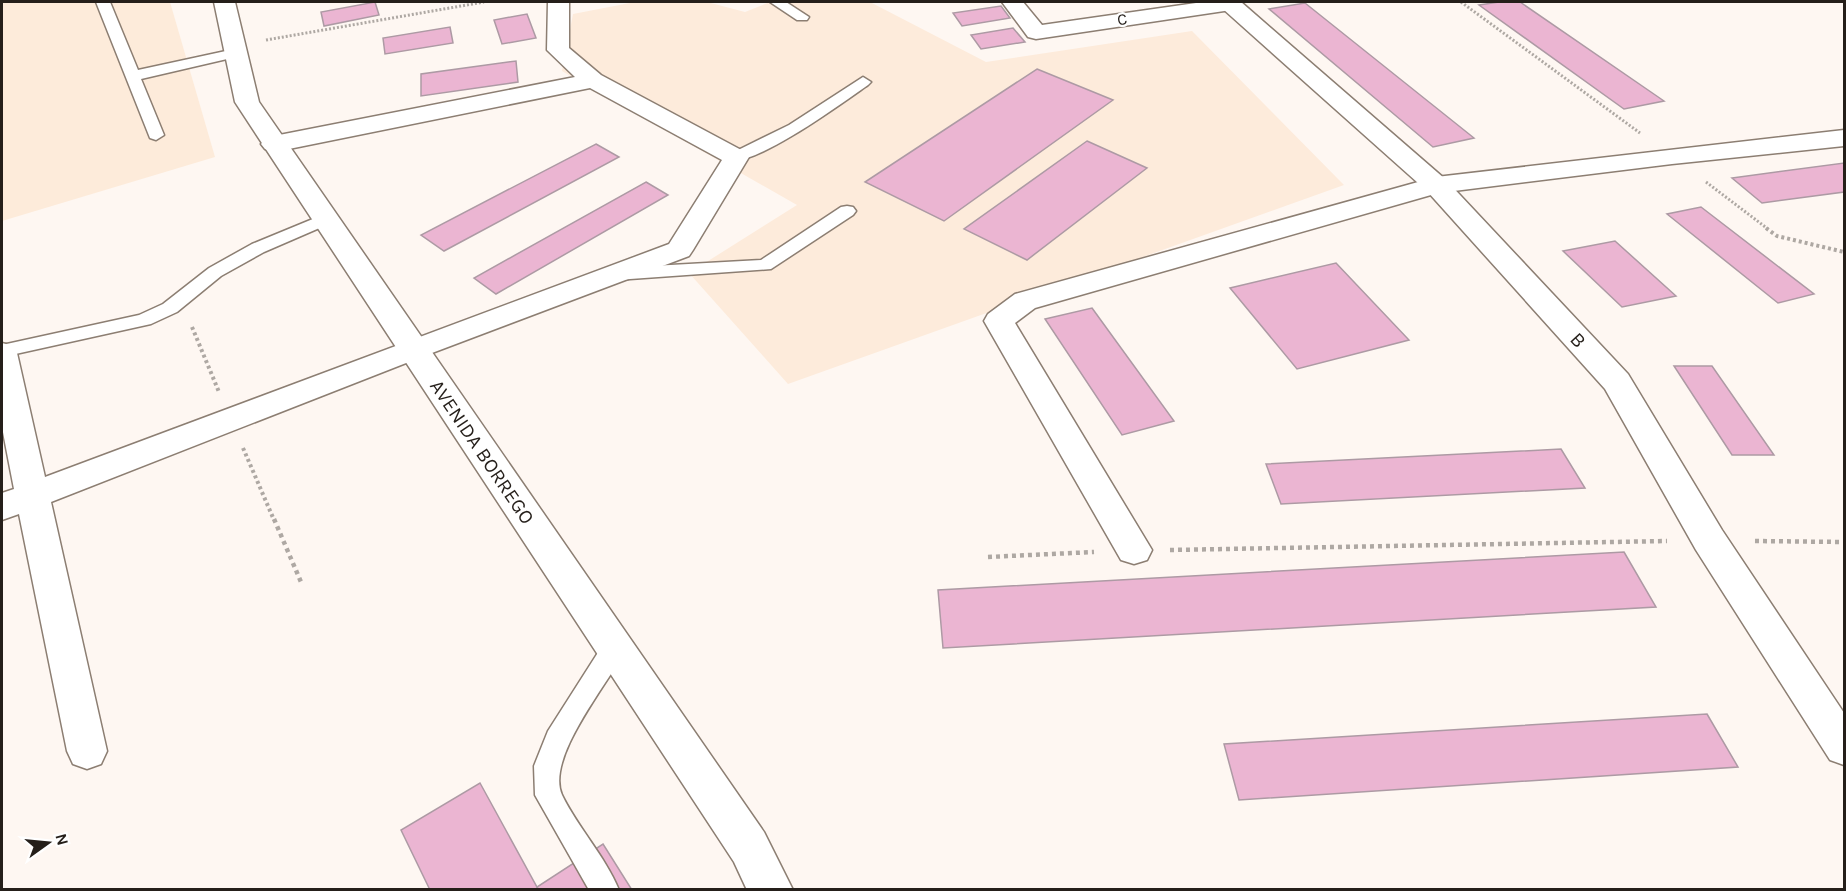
<svg xmlns="http://www.w3.org/2000/svg" width="1846" height="891" font-family="Karla,sans-serif">
<style>
.commercial{fill:#fdebda}
.built{fill:#fdebdb}
.building{fill:#ebb5d2;stroke:#ad9aa4;stroke-width:1.5}
.lines{fill:none;stroke-linecap:round;stroke-linejoin:round}
.lane-casing{stroke:#8c7e72;stroke-width:3}
.street-casing{stroke:#8c7e72;stroke-width:3}
.secondary-casing{stroke:#8c7e72;stroke-width:3}
.path-far2{stroke:#aea8a3;stroke-width:3;stroke-dasharray:2 2;stroke-linecap:butt}
.path-far1{stroke:#aea8a3;stroke-width:4;stroke-dasharray:3 3;stroke-linecap:butt}
.path{stroke:#aea8a3;stroke-width:4.5;stroke-dasharray:4 4;stroke-linecap:butt}
.lane{fill:#fff;fill-rule:evenodd}
.street{fill:#fff;fill-rule:evenodd}
.secondary{fill:#fff;fill-rule:evenodd}
.labels{text-anchor:middle;dominant-baseline:central;stroke-width:4.5;stroke-linejoin:round;paint-order:stroke}
.far-street-label{font-size:16px;fill:#251f1a;stroke:#fff}
.street-label{font-size:20px;fill:#251f1a;stroke:#fff}
</style>
<rect width="100%" height="100%" fill="#fef7f2"/>
<path class="commercial" d="M2,2H170L215,157L2,221Z"/>
<path class="built" d="M635,2H707L745,12L770,2H870L986,62L1192,31L1344,185L788,384L689,273L797,205L562,71L573,14Z"/>
<g class="building">
<path d="M375,2L379,15L324,26L321,12Z"/>
<path d="M1499,2H1520L1664,101L1624,109L1479,5Z"/>
<path d="M1305,3L1474,138L1433,147L1269,9Z"/>
<path d="M1001,6L1010,18L962,26L953,13Z"/>
<path d="M527,14L536,38L502,44L494,20Z"/>
<path d="M450,27L453,43L385,54L383,38Z"/>
<path d="M1013,28L1025,42L981,49L971,35Z"/>
<path d="M516,61L518,82L421,96V74Z"/>
<path d="M1037,69L1113,100L944,221L865,182Z"/>
<path d="M1087,141L1147,168L1027,260L964,229Z"/>
<path d="M596,144L619,157L444,251L421,235Z"/>
<path d="M1844,163V192L1762,203L1732,178Z"/>
<path d="M646,182L668,195L496,294L474,278Z"/>
<path d="M1701,207L1814,294L1778,303L1667,214Z"/>
<path d="M1615,241L1676,296L1622,307L1563,251Z"/>
<path d="M1336,263L1409,340L1297,369L1230,288Z"/>
<path d="M1092,308L1174,421L1122,435L1045,319Z"/>
<path d="M1674,366H1712L1774,455H1732Z"/>
<path d="M1561,449L1585,488L1281,504L1266,464Z"/>
<path d="M1624,552L1656,607L943,648L938,590Z"/>
<path d="M1707,714L1738,767L1239,800L1224,744Z"/>
<path d="M480,783L537,887L539,890H430L401,830Z"/>
<path d="M603,844L632,890H539L537,887Z"/>
</g>
<g class="lines">
<defs>
<g id="lane">
<path d="M96,2H110L138,70L235,49L242,53L240,56L141,79L164,135L156,140L150,138Z"/>
<path d="M770,2H786L809,17L807,20H797Z"/>
<path d="M863,77L871,82L868,85C845,101 755,167 730,160L728,157L730,154L789,125Z"/>
<path d="M847,206L853,207L856,211L853,215L771,269L616,280L610,278L607,274L610,270L616,268L761,260L841,207Z"/>
<path d="M325,214L331,215L334,219L331,223L264,252L221,276L177,312L151,324L2,357V345L139,315L163,304L209,268L252,244Z"/>
<path d="M615,637L624,640L627,647C610,682 545,757 562,795C578,828 605,856 619,890H589L535,795L534,766L548,731L606,640Z"/>
</g>
<g id="street">
<path d="M548,2H569V48L601,75L745,152L749,157L693,250L689,256L424,356L51,502L107,751L101,764L87,769L73,764L67,751L19,514L2,520V493L14,489L2,427V343L13,346L17,353L45,477L669,244L722,160L590,88L274,152L265,149L261,144L265,139L274,136L575,77L547,50Z"/>
<path d="M1002,2H1023L1042,25L1203,2H1240L1242,4L1239,9L1231,10L1036,39L1028,37Z"/>
<path d="M1844,130V146L1672,164L1438,193L1035,308L1015,323L1152,550L1147,560L1134,564L1121,560L984,321L988,314L1015,294L1436,177Z"/>
</g>
<g id="secondary">
<path d="M214,2H235L259,102L764,832L793,890H747L734,862L235,102Z"/>
<path d="M1222,2H1241L1445,179L1628,374L1722,530L1844,713V765L1830,760L1696,550L1605,389L1427,191L1223,9L1220,4Z"/>
</g>
</defs>
<use href="#lane" class="lane-casing"/>
<use href="#street" class="street-casing"/>
<use href="#secondary" class="secondary-casing"/>
<g class="path-far2">
<path d="M1461,2L1640,133"/>
<path d="M266,40L484,2"/>
<path d="M1706,182L1768,229"/>
</g>
<g class="path-far1">
<path d="M1766,228L1777,236L1844,252"/>
<path d="M192,327L219,392"/>
<path d="M243,448L274,520"/>
</g>
<g class="path">
<path d="M274,519L301,582"/>
<path d="M1755,541L1844,542"/>
<path d="M1170,550L1667,541"/>
<path d="M988,557L1094,552"/>
</g>
<use href="#lane" class="lane"/>
<use href="#street" class="street"/>
<use href="#secondary" class="secondary"/>
</g>
<g class="labels">
<g class="far-street-label">
<text transform="translate(1122 19) rotate(-8)">C</text>
</g>
<g class="street-label">
<text transform="translate(1578 340) rotate(47)">B</text>
<text transform="translate(482 452) rotate(56)">AVENIDA BORREGO</text>
</g>
</g>
<rect width="1846" height="891" fill="none" stroke="#251f1a" stroke-width="6"/>
<g transform="translate(48 843) rotate(75)" stroke="#ffffff" stroke-width="4.5" paint-order="stroke">
<path d="M0-4.5L10 22L0 15L-10 22Z" fill="#251f1a"/>
<text y="-9" font-size="16" font-weight="bold" text-anchor="middle" fill="#251f1a">N</text>
</g>
</svg>
